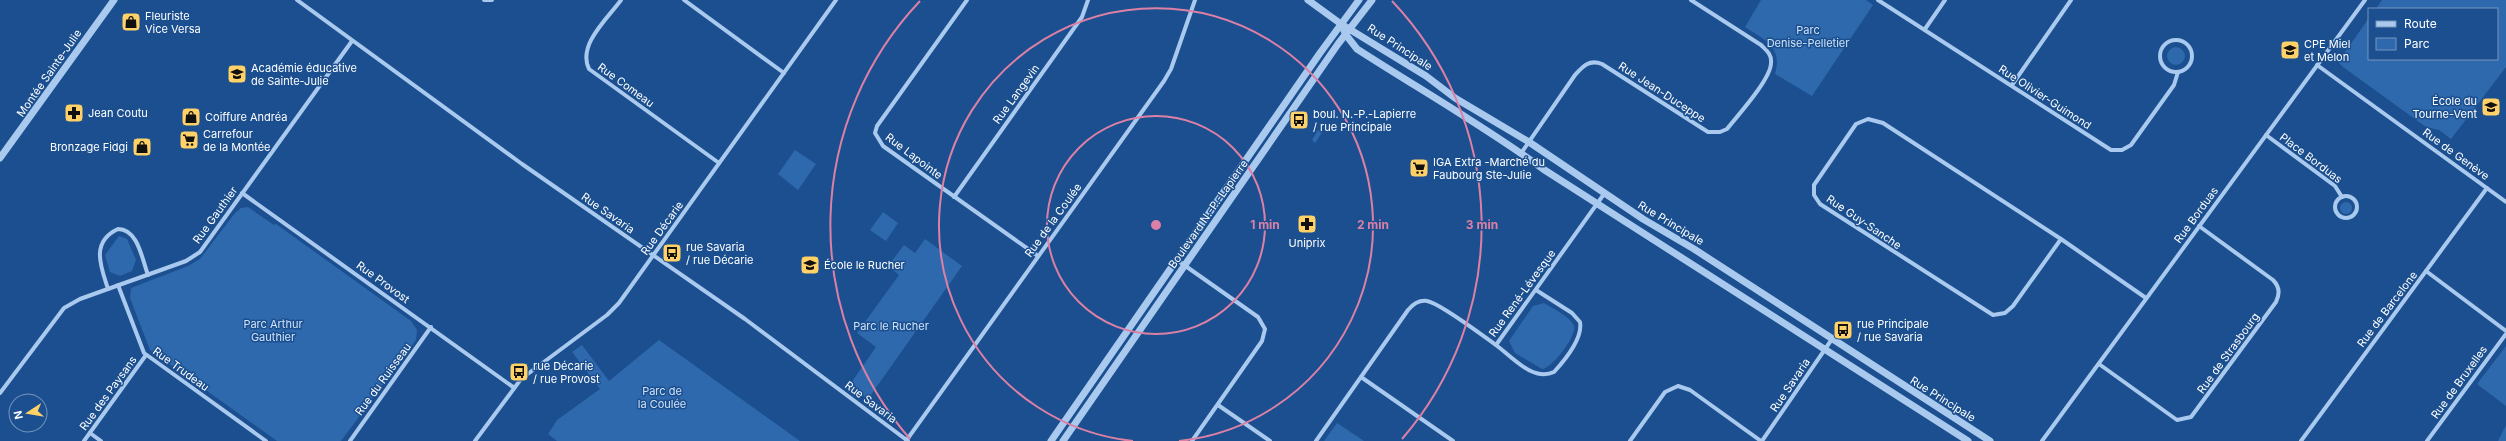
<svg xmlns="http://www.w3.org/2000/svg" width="2506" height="441" font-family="Inter,sans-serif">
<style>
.green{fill:#2e69ad}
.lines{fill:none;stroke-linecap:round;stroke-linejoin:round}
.minor{stroke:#a9c9ee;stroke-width:4}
.tertiary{stroke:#a9c9ee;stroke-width:7}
.ring{fill:none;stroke:#dd80a5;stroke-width:2}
.labels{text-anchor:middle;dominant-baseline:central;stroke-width:3;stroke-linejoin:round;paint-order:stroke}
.poi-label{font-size:11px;fill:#fff;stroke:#1b4f8f;text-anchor:start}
.park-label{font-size:11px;fill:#cfe3fa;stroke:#1b4f8f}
.street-label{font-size:11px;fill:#fff;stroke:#1b4f8f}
.centre{fill:#dd80a5;stroke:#1b4f8f;stroke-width:2}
.ring-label{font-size:12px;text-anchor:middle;font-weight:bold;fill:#dd80a5;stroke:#1b4f8f;stroke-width:3;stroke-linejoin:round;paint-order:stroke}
</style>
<rect width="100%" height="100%" fill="#1b4f8f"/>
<g class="green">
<path d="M1761,0H1866L1873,5L1812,96L1775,74C1783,46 1764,40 1745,27Z"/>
<path d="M2382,0H2506V67L2451,139L2439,130L2426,127L2343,67L2339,63L2340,59L2369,18V59H2497V9H2376Z"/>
<circle cx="2176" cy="56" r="9"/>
<path d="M1318,130L1323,131L1315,143L1312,140Z"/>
<path d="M795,150L816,164L798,190L778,174Z"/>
<circle cx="2346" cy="208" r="6"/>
<path d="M248,207L274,225L276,224L411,321L417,330L416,340L341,441H277L150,350L130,298L131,288L188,266L200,259L235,213L241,208Z"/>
<path d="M883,212L898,223L886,241L870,230Z"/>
<path d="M119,236L127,239L136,260L132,271L120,276L110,272L105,255Z"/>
<path d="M925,239L962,266L868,399L849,386L876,347L857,333L899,275L888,266L904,245L915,253Z"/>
<path d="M1544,303C1552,308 1571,317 1574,326C1577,336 1552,368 1542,369L1515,353L1509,341L1533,306Z"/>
<path d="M659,340L800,441H557L548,434L557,420L600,389L572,352L582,345L609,381Z"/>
<path d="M2506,346V406L2477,384Z"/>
<path d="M1337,423L1364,441H1324Z"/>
<path d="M2506,425V441H2498Z"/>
</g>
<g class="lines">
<g class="minor">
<path d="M297,0L522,164L745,319L908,441"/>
<path d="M484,0H492"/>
<path d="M621,0C608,18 577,45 589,69L719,163"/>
<path d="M684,0L784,73"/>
<path d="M967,0L877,126L875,133L883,146L1038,256"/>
<path d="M1878,0L2111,150H2122L2131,145L2174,85L2178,72"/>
<path d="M1925,29L1945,0"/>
<circle cx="2176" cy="56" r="16"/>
<path d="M2317,65L2506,202"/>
<path d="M2012,85L2071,0"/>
<path d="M2266,135L2335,186L2342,197"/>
<path d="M1522,152L1575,75C1583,66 1589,59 1602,64L1708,132H1720L1727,129C1738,115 1771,79 1771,63C1772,54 1766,50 1761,45L1691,0"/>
<path d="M242,193L513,387"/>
<circle cx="2346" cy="207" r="11"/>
<path d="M954,197L1082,17L1088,0"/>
<path d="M2061,239L2013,306L2005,313L1993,315L1820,204L1814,195V185L1856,124L1868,119L1883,123L2061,239L2146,298"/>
<path d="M1177,260L1258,317L1265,329L1262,341L1192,441"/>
<path d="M2426,271L2506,331"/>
<path d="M118,285L144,353L266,441"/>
<path d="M108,289C101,267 90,242 118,229C138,229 142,259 148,275"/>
<path d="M1496,345C1512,357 1533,382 1554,372C1565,360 1583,339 1580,322L1572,313L1536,290"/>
<path d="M2099,364L2177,420L2191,417L2276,302C2280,294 2279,286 2273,280L2199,226"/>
<path d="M1361,377L1453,441"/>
<path d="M0,393L64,308L80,299L186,261L200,252L352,41"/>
<path d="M1218,405L1270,441"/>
<path d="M90,433L101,441"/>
<path d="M84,441L146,355"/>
<path d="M350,441L431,327"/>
<path d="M475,441L521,379L607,315L619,303L836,0"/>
<path d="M906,441L1164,81L1171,69L1195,0"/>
<path d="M1316,441L1408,310C1413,304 1419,300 1427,301C1440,303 1483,336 1496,345L1604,194"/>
<path d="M1630,441L1665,392L1678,386L1690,390L1761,441"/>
<path d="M1762,441L1832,339"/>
<path d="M2042,441L2365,0"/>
<path d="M2301,441L2487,188"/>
<path d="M2427,441L2506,334"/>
</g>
<g class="tertiary">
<path d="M1308,0L1341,24L1426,76L1455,98L1529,142L1643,219L1694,249L1990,441"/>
<path d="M1341,24L1346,35L1357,49C1419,89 1484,126 1543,169L1968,441"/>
<path d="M0,158L114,0"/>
<path d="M1051,441L1320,53L1359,0"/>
<path d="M1063,441L1338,44L1372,0"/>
</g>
</g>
<g class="ring">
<circle cx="1156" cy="225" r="109"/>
<path d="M1133 441A217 217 0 1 1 1179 441"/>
<path d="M910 439A326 326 0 0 1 920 1M1392 1A326 326 0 0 1 1402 439"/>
</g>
<defs>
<symbol id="shop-square" viewBox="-11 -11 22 22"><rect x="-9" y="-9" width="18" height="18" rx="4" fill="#ffd166" stroke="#1b4f8f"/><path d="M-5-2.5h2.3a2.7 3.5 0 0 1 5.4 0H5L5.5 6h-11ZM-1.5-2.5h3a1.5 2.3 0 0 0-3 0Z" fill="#111"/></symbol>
<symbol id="school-square" viewBox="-11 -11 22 22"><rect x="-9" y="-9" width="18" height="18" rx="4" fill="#ffd166" stroke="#1b4f8f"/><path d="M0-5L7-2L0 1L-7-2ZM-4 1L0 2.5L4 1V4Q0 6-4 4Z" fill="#111"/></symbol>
<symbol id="pharmacy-square" viewBox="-11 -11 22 22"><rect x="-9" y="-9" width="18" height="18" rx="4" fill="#ffd166" stroke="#1b4f8f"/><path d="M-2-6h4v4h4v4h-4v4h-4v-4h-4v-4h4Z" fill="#111"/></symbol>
<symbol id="bus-square" viewBox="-11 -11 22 22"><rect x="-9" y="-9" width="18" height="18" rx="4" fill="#ffd166" stroke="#1b4f8f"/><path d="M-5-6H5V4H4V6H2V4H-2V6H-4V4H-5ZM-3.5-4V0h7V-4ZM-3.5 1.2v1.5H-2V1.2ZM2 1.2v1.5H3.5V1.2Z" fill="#111"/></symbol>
<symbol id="supermarket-square" viewBox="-11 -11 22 22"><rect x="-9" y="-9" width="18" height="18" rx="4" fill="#ffd166" stroke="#1b4f8f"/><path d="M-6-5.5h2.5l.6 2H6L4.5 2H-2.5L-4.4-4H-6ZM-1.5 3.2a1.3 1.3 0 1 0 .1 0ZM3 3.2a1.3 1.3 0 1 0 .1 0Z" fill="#111"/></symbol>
</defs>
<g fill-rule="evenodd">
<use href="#shop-square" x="120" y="11" width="22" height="22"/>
<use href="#school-square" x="2279" y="39" width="22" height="22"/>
<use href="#school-square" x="226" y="63" width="22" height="22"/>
<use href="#school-square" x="2480" y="96" width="22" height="22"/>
<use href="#pharmacy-square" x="63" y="102" width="22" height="22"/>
<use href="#shop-square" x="180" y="106" width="22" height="22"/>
<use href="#bus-square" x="1288" y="109" width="22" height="22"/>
<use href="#supermarket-square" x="178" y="129" width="22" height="22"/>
<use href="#shop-square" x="131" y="136" width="22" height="22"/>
<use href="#supermarket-square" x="1408" y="157" width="22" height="22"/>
<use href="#pharmacy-square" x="1296" y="213" width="22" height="22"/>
<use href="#bus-square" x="661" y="242" width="22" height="22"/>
<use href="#school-square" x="799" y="254" width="22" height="22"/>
<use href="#bus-square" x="1832" y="319" width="22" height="22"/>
<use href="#bus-square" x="508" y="361" width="22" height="22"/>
</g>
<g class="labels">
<g class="poi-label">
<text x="145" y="16">Fleuriste<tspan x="145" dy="13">Vice Versa</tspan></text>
<text x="2304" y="44">CPE Miel<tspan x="2304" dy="13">et Melon</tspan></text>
<text x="251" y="68">Académie éducative<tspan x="251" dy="13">de Sainte-Julie</tspan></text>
<text x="2477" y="101" text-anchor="end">École du<tspan x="2477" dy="13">Tourne-Vent</tspan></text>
<text x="88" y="113">Jean Coutu</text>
<text x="1313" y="114">boul. N.-P.-Lapierre<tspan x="1313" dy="13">/ rue Principale</tspan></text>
<text x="205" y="117">Coiffure Andréa</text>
<text x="203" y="134">Carrefour<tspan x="203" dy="13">de la Montée</tspan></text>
<text x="128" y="147" text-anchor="end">Bronzage Fidgi</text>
<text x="1433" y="162">IGA Extra -Marché du<tspan x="1433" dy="13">Faubourg Ste-Julie</tspan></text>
<text x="1307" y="243" text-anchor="middle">Uniprix</text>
<text x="686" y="247">rue Savaria<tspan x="686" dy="13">/ rue Décarie</tspan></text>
<text x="824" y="265">École le Rucher</text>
<text x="1857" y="324">rue Principale<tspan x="1857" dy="13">/ rue Savaria</tspan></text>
<text x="533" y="366">rue Décarie<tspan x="533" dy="13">/ rue Provost</tspan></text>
</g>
<g class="park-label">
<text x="1808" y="30">Parc<tspan x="1808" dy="13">Denise-Pelletier</tspan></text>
<text x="273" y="324">Parc Arthur<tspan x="273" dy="13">Gauthier</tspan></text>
<text x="891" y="326">Parc le Rucher</text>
<text x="662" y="391">Parc de<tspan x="662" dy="13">la Coulée</tspan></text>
</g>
<g class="street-label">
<text transform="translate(1400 47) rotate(33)">Rue Principale</text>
<text transform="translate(49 73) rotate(-55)">Montée Sainte-Julie</text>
<text transform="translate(626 85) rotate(36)">Rue Comeau</text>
<text transform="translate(1662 92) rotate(33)">Rue Jean-Duceppe</text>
<text transform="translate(1016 94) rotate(-54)">Rue Langevin</text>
<text transform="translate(2045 97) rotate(33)">Rue Olivier-Guimond</text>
<text transform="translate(2456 154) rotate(36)">Rue de Genève</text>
<text transform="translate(914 156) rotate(37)">Rue Lapointe</text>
<text transform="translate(2311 158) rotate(37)">Place Borduas</text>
<text transform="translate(608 213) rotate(35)">Rue Savaria</text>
<text transform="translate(1208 214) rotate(-55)">Boulevard N.-P.-Lapierre</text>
<text transform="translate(215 215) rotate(-54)">Rue Gauthier</text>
<text transform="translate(2196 215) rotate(-54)">Rue Borduas</text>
<text transform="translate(1053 220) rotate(-54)">Rue de la Coulée</text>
<text transform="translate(1864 222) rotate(34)">Rue Guy-Sanche</text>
<text transform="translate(1671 223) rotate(31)">Rue Principale</text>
<text transform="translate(662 228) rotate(-54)">Rue Décarie</text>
<text transform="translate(383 282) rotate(36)">Rue Provost</text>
<text transform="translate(1522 293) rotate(-54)">Rue René-Lévesque</text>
<text transform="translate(2387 309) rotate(-53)">Rue de Barcelone</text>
<text transform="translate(2228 353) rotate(-54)">Rue de Strasbourg</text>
<text transform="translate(181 369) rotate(36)">Rue Trudeau</text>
<text transform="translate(383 379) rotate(-54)">Rue du Ruisseau</text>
<text transform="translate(2459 382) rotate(-54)">Rue de Bruxelles</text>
<text transform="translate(1790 385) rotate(-56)">Rue Savaria</text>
<text transform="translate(108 393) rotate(-54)">Rue des Paysans</text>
<text transform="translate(1943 399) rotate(32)">Rue Principale</text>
<text transform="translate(871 402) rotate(37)">Rue Savaria</text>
</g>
</g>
<circle cx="1156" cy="225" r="6" class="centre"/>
<g class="ring-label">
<text x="1265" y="229">1 min</text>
<text x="1373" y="229">2 min</text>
<text x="1482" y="229">3 min</text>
</g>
<rect x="2368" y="8" width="130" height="52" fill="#1b4f8f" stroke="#7695bc"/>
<rect x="2376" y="21" width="20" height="6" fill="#a9c9ee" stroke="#7695bc"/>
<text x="2404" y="28" font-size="12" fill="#ffffff">Route</text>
<rect x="2376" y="38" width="20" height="12" fill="#2e69ad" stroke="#7695bc"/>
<text x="2404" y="48" font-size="12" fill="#ffffff">Parc</text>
<g transform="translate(28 413) rotate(258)"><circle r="19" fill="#1b4f8f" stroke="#7695bc"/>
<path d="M0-3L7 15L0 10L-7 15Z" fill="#ffd166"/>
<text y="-6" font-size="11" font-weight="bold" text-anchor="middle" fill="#ffffff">N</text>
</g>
</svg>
